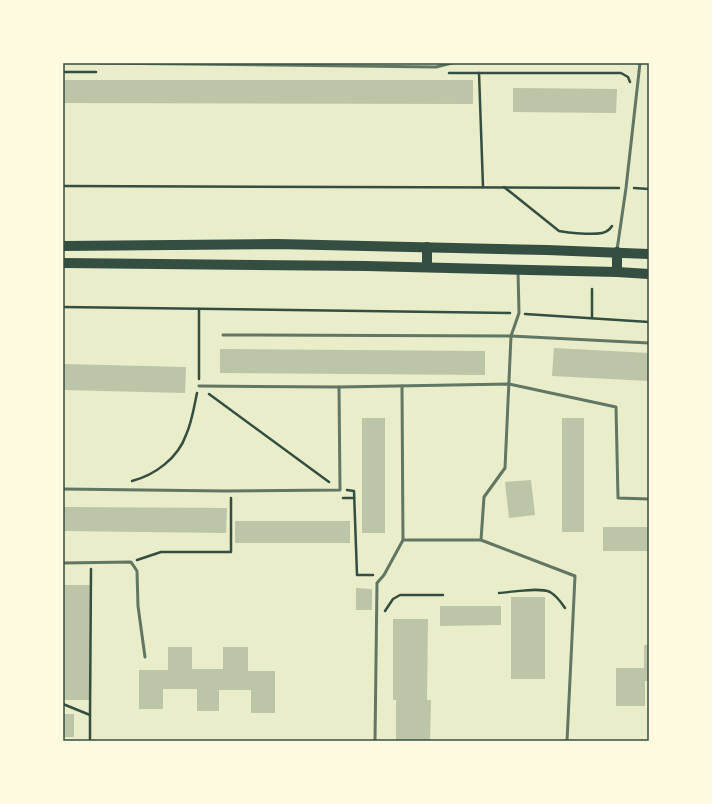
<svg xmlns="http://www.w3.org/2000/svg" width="712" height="804" font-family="'DM Sans',sans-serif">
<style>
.building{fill:#bcc5a7}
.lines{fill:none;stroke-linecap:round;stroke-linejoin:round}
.path{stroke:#344e41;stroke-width:2.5}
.service{stroke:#617663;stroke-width:3}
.primary{stroke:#344e41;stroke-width:10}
.neatline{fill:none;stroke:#344e41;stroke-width:1.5}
</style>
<rect width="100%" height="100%" fill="#e9edc9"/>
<g class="building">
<path d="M63,80H473V104L63,103Z"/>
<path d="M513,88L617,89L616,113L513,112Z"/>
<path d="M554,348L649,353V381L552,376Z"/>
<path d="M220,349L485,351V375L220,373Z"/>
<path d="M64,364L186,367L185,393L63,390Z"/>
<rect x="362" y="418" width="23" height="115"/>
<rect x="562" y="418" width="22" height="114"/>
<path d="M531,480L535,515L509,518L505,482Z"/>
<path d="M63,507L227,508L226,533L63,531Z"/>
<rect x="235" y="521" width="115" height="22"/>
<rect x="603" y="527" width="46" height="24"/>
<rect x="64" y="585" width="26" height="115"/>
<path d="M356,588L372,589V610H356Z"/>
<rect x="511" y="597" width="34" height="82"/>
<path d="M440,606H501V625L440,626Z"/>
<path d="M393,619H428L427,700H431L430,741H396V700H393Z"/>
<path d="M644,645H649V681H645V706H616V668H644Z"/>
<path d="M168,647H192V669H223V647H248V671H275V713H251V690H219V711H197V689H163V709H139V670H168Z"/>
<rect x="63" y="714" width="11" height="23"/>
</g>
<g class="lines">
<g class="path">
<path d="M63,72H96"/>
<path d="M449,73H621L628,77L630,82"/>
<path d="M479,73L483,187"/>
<path d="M63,186L619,188"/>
<path d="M504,187L559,231C569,233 592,235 602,233C607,232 610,229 612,226"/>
<path d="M634,188L649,189"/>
<path d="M63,307L510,313"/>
<path d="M199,309V379"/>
<path d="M525,314L649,322"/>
<path d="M592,318V289"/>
<path d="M209,394L329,482"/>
<path d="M132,481C155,475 178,458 186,435C192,422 194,407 197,393"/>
<path d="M347,490L354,491L357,575H373"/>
<path d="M343,498H354"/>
<path d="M137,560L161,552H231V498"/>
<path d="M499,593C512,592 539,587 550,592C557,596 561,602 565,608"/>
<path d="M385,611L393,599L400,595H443"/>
<path d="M63,704L90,715V741"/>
<path d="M90,715L91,569"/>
</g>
<g class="service">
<path d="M98,63L436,67L452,63"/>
<path d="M617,250L626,188L640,63"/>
<path d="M223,335L511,336L649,343"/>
<path d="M199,386L339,387L509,384L616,407L618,498L649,499"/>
<path d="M402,386L403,540"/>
<path d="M63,489L225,491L340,490L339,387"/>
<path d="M481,540L484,497L505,468L511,336L519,313L518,271"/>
<path d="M63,563L131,562L137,571L138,606L145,657"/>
<path d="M375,741L377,583L384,575L403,540H481L575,576L567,741"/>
</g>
<g class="primary">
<path d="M63,246L277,244L547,250L649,254"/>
<path d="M427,247V267"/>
<path d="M617,252V272"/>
<path d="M63,263L366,266L617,272L649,274"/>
</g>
</g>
<rect width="712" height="804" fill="none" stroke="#fefae0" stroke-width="128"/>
<rect x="64" y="64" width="584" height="676" class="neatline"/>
</svg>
